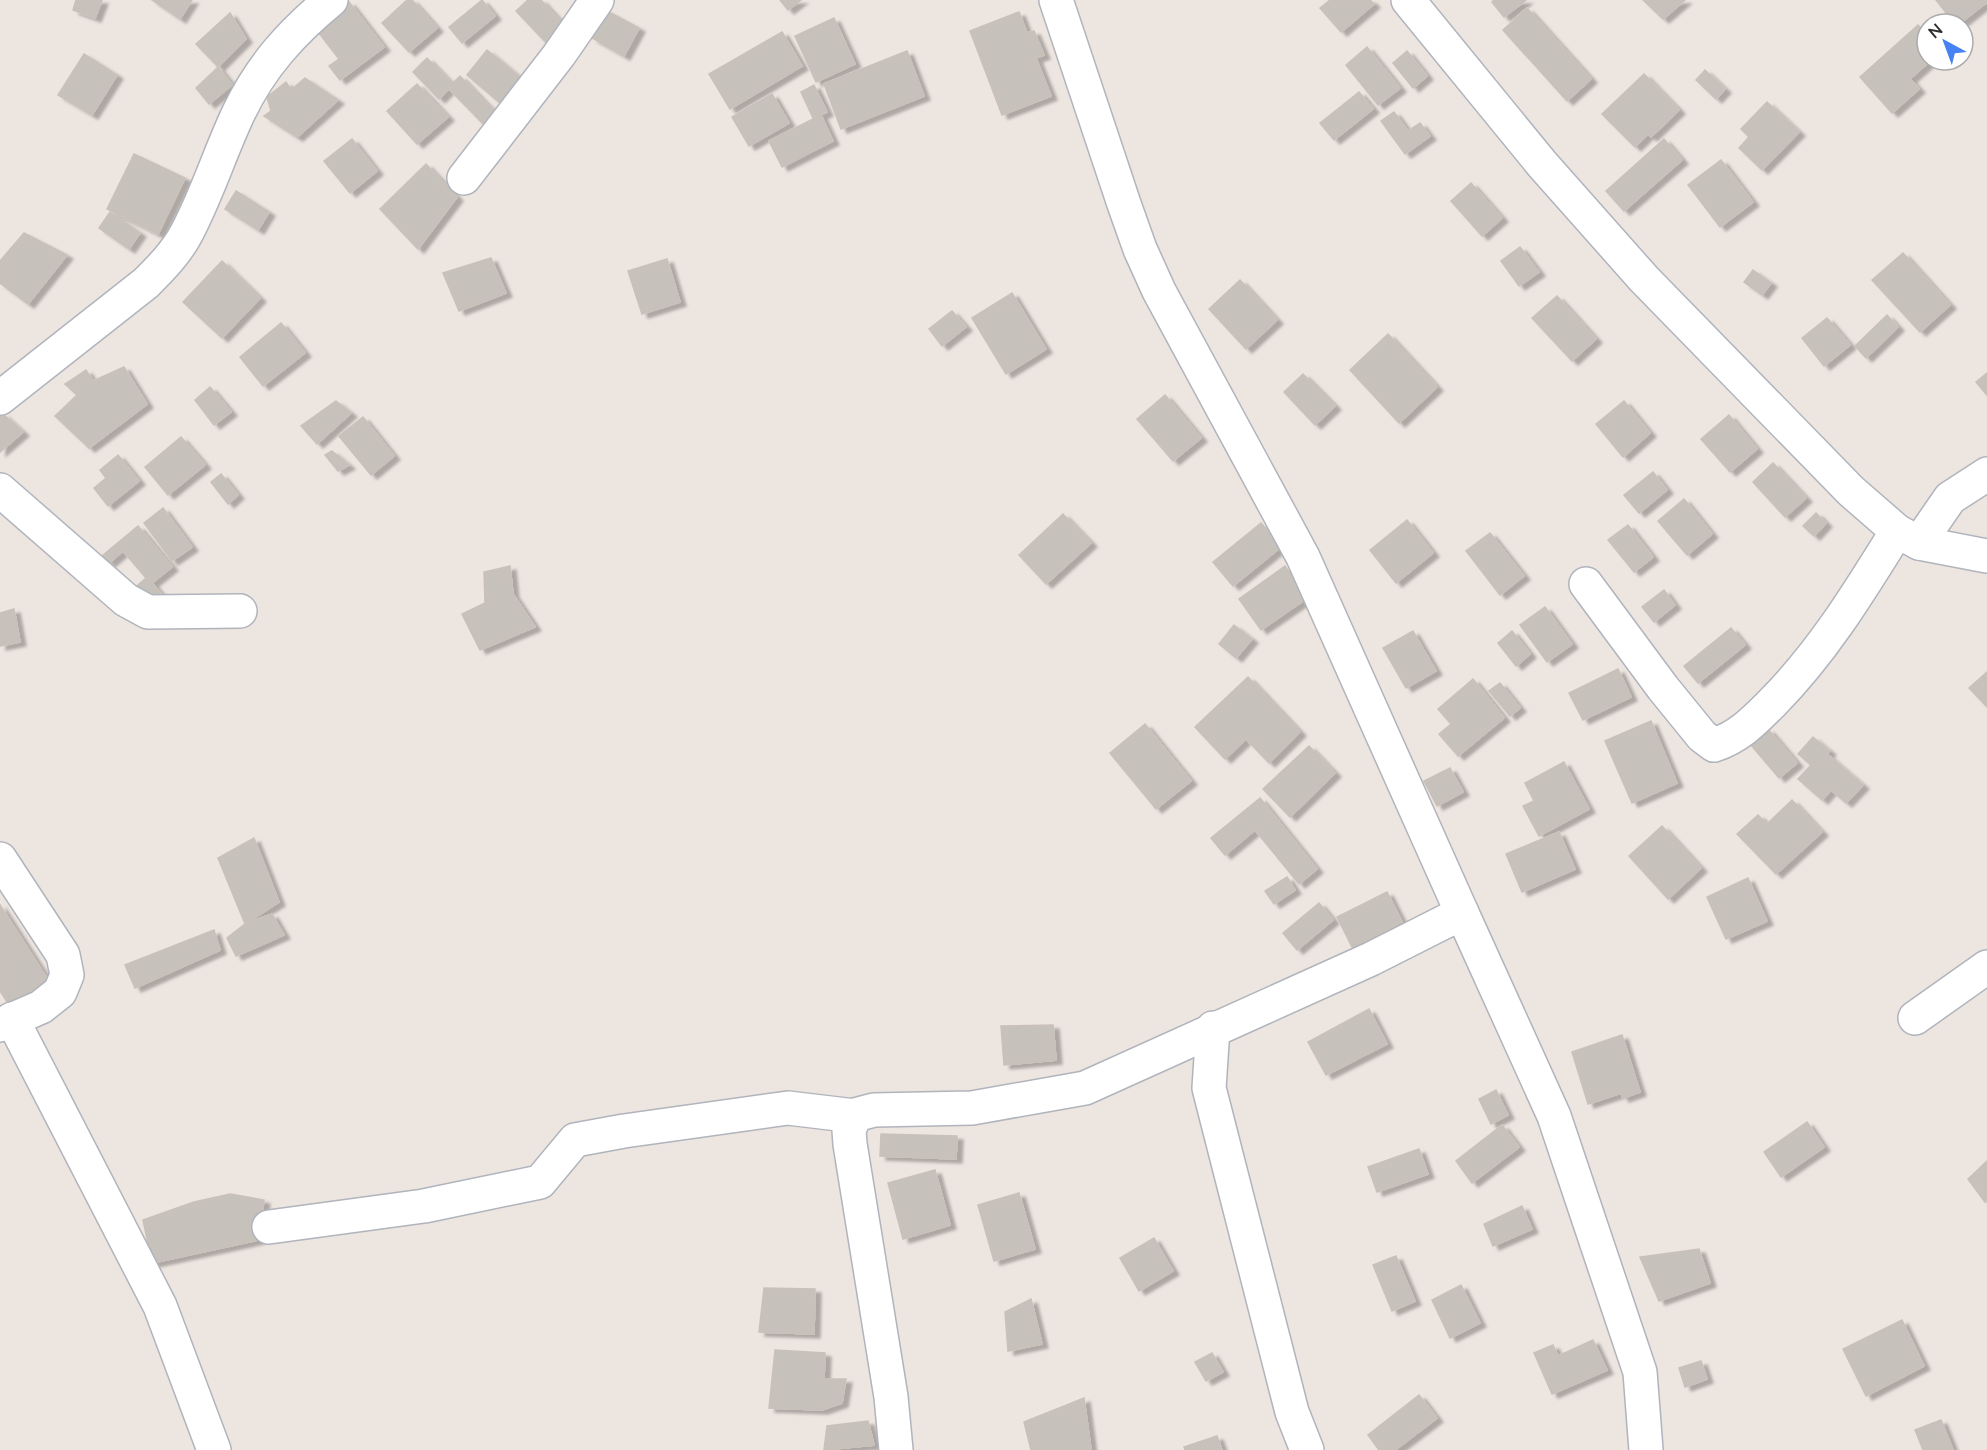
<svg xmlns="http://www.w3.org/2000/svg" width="1987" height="1450" font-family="Lato,sans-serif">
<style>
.building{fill:#c6c1bb;stroke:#c9c1b9;stroke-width:1.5;filter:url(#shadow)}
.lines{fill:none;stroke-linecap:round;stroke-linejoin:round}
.minor-casing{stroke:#b0b4bc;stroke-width:36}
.minor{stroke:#fff;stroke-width:33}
</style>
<defs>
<filter id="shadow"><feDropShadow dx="6" dy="4" stdDeviation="1.5" flood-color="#0004"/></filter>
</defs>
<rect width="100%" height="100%" fill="#ede5e0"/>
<g class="building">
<path d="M76,0H102L95,18L73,10Z"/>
<path d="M152,0H192L180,19Z"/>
<path d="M407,0H412L437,28L409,52L382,23Z"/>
<path d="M482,0L495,16L462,43L449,27Z"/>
<path d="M528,0H541L570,32L552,49L516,11Z"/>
<path d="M780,0H801L788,10Z"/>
<path d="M1330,0H1370L1374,4L1341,32L1320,8Z"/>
<path d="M1494,0H1526L1504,17L1492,2Z"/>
<path d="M1643,0H1685L1663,19Z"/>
<path d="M1936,0H1987V2L1959,24H1955Z"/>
<path d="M349,2L384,47L340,80L329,66L339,59L315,28Z"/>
<path d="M1527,8L1591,79L1567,101L1503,30Z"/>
<path d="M607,11L639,28L624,56L592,38Z"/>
<path d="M1019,12L1027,33L1034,31L1044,55L1036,58L1051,96L1002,115L970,31Z"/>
<path d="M230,13L246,39L218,67L196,44Z"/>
<path d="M834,18L855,64L816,82L795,36Z"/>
<path d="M1918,25L1927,35V60H1931L1910,79L1919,89L1892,113L1860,77Z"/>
<path d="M782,32L802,66L730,109L709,74Z"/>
<path d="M1367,47L1400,88L1378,105L1346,65Z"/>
<path d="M487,50L528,84L507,109L467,75Z"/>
<path d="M907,51L924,96L841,129L824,84Z"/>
<path d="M1407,51L1427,76L1413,88L1393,63Z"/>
<path d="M84,54L117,75L92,115L58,95Z"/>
<path d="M427,58L452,84L460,76L498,116L486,127L449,89L439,99L413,72Z"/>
<path d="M218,67L232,85L209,104L196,88Z"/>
<path d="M1705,70L1725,89L1716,99L1696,80Z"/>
<path d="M1644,74L1679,110L1651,137L1648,134L1635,147L1602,114Z"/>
<path d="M305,78L338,100L297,137L264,116L271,111L267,97L286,82L291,90Z"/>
<path d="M417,84L448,117L417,144L387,111Z"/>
<path d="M814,85L827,112L813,118L801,92Z"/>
<path d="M1359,92L1373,109L1334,140L1320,123Z"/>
<path d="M772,94L789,123L749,146L732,117Z"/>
<path d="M1767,102L1799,132L1762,170L1739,148L1749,137L1741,129Z"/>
<path d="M1394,112L1408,131L1420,123L1430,136L1405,154L1381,121Z"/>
<path d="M821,115L833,141L782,167L769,141Z"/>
<path d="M352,139L377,171L350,193L324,161Z"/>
<path d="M1664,139L1682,160L1624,211L1606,191Z"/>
<path d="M134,154L185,178L158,234L107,209Z"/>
<path d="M1721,160L1753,202L1720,227L1688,185Z"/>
<path d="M426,164L457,197L418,249L380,209Z"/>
<path d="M1471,183L1502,218L1482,236L1451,201Z"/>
<path d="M236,191L269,212L258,230L225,209Z"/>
<path d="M110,212L140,233L129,249L99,228Z"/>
<path d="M24,233L67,255L28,304L0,283V261Z"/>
<path d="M1520,247L1539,272L1519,286L1501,261Z"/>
<path d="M1903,253L1950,305L1920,332L1872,280Z"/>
<path d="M491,258L506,293L459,311L443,273Z"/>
<path d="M667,259L680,302L642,314L628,271Z"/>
<path d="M222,261L260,298L222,338L183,302Z"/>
<path d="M1753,270L1771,283L1762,295L1744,282Z"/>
<path d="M1240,280L1277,320L1246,349L1209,309Z"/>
<path d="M1012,293L1046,349L1006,374L972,318Z"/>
<path d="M1557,296L1596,339L1572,361L1532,318Z"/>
<path d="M952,311L966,327L942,346L929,329Z"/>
<path d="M1887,315L1898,327L1866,358L1855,346Z"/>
<path d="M1827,318L1850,345L1824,366L1802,338Z"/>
<path d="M281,323L305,353L263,386L240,357Z"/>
<path d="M1388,334L1437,387L1399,423L1350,370Z"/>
<path d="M124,367L147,404L89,448L55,416L77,395L65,384L86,370L93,381Z"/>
<path d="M1987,373V395L1976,382Z"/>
<path d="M1303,374L1335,406L1315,425L1284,392Z"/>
<path d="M210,387L231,412L214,425L195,400Z"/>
<path d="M1165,395L1201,438L1173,461L1137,419Z"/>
<path d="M336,401L351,413L317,444L301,426Z"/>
<path d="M1624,401L1650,433L1623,457L1596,424Z"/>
<path d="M3,414L23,432L0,452V416Z"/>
<path d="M1729,415L1757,449L1730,472L1701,439Z"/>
<path d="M363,417L394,456L371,475L339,436Z"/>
<path d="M181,437L205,465L168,495L145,467Z"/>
<path d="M332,451L349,465L338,471L325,455Z"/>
<path d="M118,455L139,481L108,506L94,488L106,478L100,470Z"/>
<path d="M1773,463L1806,498L1785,517L1753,482Z"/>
<path d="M1653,472L1667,490L1639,513L1624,495Z"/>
<path d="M221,474L238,495L228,504L211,482Z"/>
<path d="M1684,499L1712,534L1687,555L1658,521Z"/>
<path d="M163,508L192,547L172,561L144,523Z"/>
<path d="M1816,513L1826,523L1814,536L1803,526Z"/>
<path d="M1063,514L1091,543L1046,584L1019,555Z"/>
<path d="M1407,520L1433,553L1396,583L1370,550Z"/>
<path d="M1261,523L1281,547L1233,586L1213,562Z"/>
<path d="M1628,525L1653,557L1634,572L1608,540Z"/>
<path d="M138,526L172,567L152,583L162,595L145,608L131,591L146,578L123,551L109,563L103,555Z"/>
<path d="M1490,533L1524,576L1500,595L1466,551Z"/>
<path d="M510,566L513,594L535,627L480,650L462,614L485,603L484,572Z"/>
<path d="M1285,566L1307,598L1261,630L1239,599Z"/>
<path d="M1664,590L1675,605L1654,622L1642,607Z"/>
<path d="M1545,607L1572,644L1547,662L1520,625Z"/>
<path d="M14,609L20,642L0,646V613Z"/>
<path d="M1234,625L1252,639L1236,658L1219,644Z"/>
<path d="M1731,628L1745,645L1698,683L1684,666Z"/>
<path d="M1413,631L1436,671L1406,688L1383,648Z"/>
<path d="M1512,631L1530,654L1516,666L1498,643Z"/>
<path d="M1618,669L1631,697L1583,720L1569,693Z"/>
<path d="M1987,672V707L1969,688Z"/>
<path d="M1248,677L1300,732L1269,763L1246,739L1225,759L1195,727Z"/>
<path d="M1473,679L1504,718L1458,756L1439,734L1451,724L1438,709Z"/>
<path d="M1500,683L1520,708L1510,716L1489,691Z"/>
<path d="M1651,721L1677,783L1632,803L1605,741Z"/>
<path d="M1145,724L1191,781L1156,809L1110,753Z"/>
<path d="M1768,729L1797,763L1779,778L1751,745Z"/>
<path d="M1813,737L1830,751L1827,754L1863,785L1846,803L1831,790L1822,800L1798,779L1811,765L1798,754Z"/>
<path d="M1309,746L1335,773L1290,817L1263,789Z"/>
<path d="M1564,762L1589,809L1539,836L1523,806L1534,801L1525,783Z"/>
<path d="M1450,768L1463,792L1437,806L1424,781Z"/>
<path d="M1260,798L1317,869L1299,884L1255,830L1225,855L1211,838Z"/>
<path d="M1792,800L1822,832L1776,874L1737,834L1758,815L1767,824Z"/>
<path d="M1662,826L1701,868L1668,899L1629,856Z"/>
<path d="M1559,832L1575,869L1522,892L1506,854Z"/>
<path d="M254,838L279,902L245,924L218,858Z"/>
<path d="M1287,877L1295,890L1274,904L1265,891Z"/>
<path d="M1748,878L1767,921L1726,939L1707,897Z"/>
<path d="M1387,892L1403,924L1353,949L1337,917Z"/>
<path d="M1319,903L1333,920L1297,950L1283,933Z"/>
<path d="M0,905L48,980L9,1005L0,991Z"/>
<path d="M272,914L284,935L236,956L227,938L245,924Z"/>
<path d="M214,930L220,950L135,988L125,965Z"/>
<path d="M1369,1009L1387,1044L1326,1075L1308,1042Z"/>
<path d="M1053,1025L1056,1060L1004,1065L1001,1026Z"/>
<path d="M1622,1035L1640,1092L1623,1098L1621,1093L1588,1104L1572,1052Z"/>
<path d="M1496,1090L1508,1115L1491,1124L1479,1099Z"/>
<path d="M1807,1122L1824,1147L1781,1177L1764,1152Z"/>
<path d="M1502,1125L1519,1147L1472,1183L1456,1161Z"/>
<path d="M881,1134L957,1136L956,1159L880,1156Z"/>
<path d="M1419,1149L1428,1174L1377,1192L1368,1167Z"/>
<path d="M1987,1161V1200L1985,1202L1968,1179Z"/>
<path d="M935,1170L950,1225L903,1239L888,1183Z"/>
<path d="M1019,1193L1035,1249L994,1261L978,1205Z"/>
<path d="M230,1194L264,1200L258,1240L152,1263L143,1220L194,1202Z"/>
<path d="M1522,1206L1532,1229L1493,1246L1484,1224Z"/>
<path d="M1154,1238L1173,1271L1139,1291L1120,1258Z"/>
<path d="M1699,1249L1710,1283L1659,1301L1640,1257Z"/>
<path d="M1396,1256L1415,1301L1392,1311L1373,1265Z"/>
<path d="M1461,1285L1480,1323L1450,1338L1432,1300Z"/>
<path d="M764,1288L815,1289L814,1334L759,1332Z"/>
<path d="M1031,1299L1042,1344L1008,1351L1005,1312Z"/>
<path d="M1902,1320L1924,1366L1866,1396L1843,1349Z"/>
<path d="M1593,1340L1607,1370L1552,1394L1534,1353L1553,1345L1558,1356Z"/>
<path d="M775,1350L825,1353L824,1379H846L842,1403L822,1410L769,1408Z"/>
<path d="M1212,1353L1223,1372L1206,1381L1195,1362Z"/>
<path d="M1701,1361L1707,1379L1685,1387L1679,1368Z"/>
<path d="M1419,1395L1437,1418L1395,1450H1379L1368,1435Z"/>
<path d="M1084,1398L1091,1450H1031L1024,1422Z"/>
<path d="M1941,1420L1953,1450H1923L1915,1430Z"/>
<path d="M868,1421L874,1445L824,1450L827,1426Z"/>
<path d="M1217,1436L1222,1450H1185L1184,1447Z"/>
</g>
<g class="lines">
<defs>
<g id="minor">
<path d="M1056,0L1124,204L1140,249L1159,291L1303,557L1462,913"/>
<path d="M1408,0L1542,164L1644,279L1851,491L1897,531L1919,543L1987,556"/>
<path d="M464,178L559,55L597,0"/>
<path d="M0,398L146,283C161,268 176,253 186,234C207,195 220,152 239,112C261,66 292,32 331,0"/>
<path d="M0,490L126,600L148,612L240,611"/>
<path d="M1919,543L1950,498L1987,474"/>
<path d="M1586,584L1663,688L1702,736L1714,745C1739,737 1755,720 1773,702C1824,650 1859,592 1897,531"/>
<path d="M0,859L63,955L67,975L60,992L41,1007L0,1025"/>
<path d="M1915,1018L1987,967"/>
<path d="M12,1019L160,1306L214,1450"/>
<path d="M1213,1028L1209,1088L1292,1412L1307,1450"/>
<path d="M269,1227L424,1206L540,1182L575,1140L624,1131L788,1108L855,1116"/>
<path d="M896,1450L891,1397L850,1144L849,1130L855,1115L874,1110L972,1108L1085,1088L1371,959L1462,913L1554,1116L1640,1372L1646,1450"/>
</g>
</defs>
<use href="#minor" class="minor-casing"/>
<use href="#minor" class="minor"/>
</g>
<g transform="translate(1945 42) rotate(319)"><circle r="28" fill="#ffffff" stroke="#ababab" stroke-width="1.5"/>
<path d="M0-4.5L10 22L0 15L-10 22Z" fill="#4682f4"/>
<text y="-9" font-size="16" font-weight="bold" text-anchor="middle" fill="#2d2d2d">N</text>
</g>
</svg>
